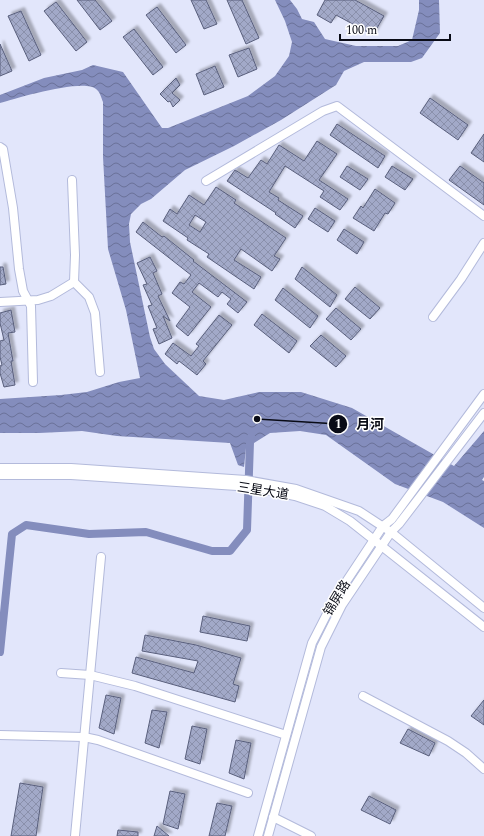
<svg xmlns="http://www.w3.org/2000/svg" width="484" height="836" font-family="Spectral,'Noto Sans SC',serif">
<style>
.water{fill:url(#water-waves)}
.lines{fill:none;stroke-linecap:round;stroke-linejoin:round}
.canal{stroke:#848dbd;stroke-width:8}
.building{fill:url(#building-cross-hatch);stroke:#595f7c;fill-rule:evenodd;filter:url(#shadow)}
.minor-casing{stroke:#b3badb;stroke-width:10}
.minor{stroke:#fff;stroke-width:8}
.labels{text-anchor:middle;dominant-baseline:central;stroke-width:3;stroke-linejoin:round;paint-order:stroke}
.street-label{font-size:13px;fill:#090b16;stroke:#fff}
.leader{fill:none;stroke:#090b16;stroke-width:1.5}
.callout-dot{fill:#090b16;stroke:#fff;stroke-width:1.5}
.mark-label{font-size:12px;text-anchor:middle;font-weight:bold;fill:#fff}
.callout-label{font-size:14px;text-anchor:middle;font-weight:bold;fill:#090b16;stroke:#fff;stroke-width:3;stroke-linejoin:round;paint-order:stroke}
</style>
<defs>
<pattern id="water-waves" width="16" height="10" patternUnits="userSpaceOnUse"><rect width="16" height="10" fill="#848dbd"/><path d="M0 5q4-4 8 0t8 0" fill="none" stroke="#6a7199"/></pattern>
<pattern id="building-cross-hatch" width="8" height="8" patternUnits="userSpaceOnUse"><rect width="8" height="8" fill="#a2a9c8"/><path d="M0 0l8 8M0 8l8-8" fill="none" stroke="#8a90ab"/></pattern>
<filter id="shadow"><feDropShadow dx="3.5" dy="-3.5" stdDeviation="1" flood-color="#0004"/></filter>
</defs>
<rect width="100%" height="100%" fill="#e2e6fb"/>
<path class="water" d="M275,0H290L297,9L302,19L314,22L325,39L356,46H398L412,40L419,10V0H439L440,33L422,58L411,62H364L344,71L336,85L281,120L234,146L185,170L151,199L141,204L131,214L129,224L130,242L150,337L154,349L165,364L199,396L224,400L259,392H301L352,408L454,466L484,431V477L482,480L484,481V528L443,502L395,484L326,435L300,431L270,433L246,448L244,467L238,465L230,443L117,436L82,431L39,433H0V399L61,395L87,392L119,382L140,378L126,310L108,249L103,157V102C101,97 100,92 96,89C84,78 17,98 0,103V95L44,78L82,70L93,65L123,72L162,128H168L248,96L275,76L289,56L292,42L285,21Z"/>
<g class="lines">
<path class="canal" d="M0,652L12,534L26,525L89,534L146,532L212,551H230L247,530L250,442L251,437"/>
</g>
<g class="building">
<path d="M77,0H95L112,21L100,30Z"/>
<path d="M191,0H206L217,24L204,29Z"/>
<path d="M227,0H242L259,38L246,44Z"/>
<path d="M325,0H355L384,16L373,35L336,15L331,23L317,15Z"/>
<path d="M56,2L87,42L76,51L44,11Z"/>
<path d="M157,7L186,45L176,53L146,15Z"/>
<path d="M21,11L41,55L29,61L8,16Z"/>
<path d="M134,29L163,67L153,75L123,37Z"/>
<path d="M0,44L12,71L0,76Z"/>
<path d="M249,48L257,69L238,77L229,55Z"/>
<path d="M215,66L224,87L204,95L196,74Z"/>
<path d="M176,78L180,85L172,93L180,100L173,107L170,101L168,102L160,94Z"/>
<path d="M430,98L468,125L458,140L420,113Z"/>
<path d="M337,124L385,156L378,168L330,135Z"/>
<path d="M484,134V162L471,153Z"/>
<path d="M317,141L337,154L319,180L348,199L340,210L320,197L324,191L285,166L269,192L279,198L278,200L303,216L295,228L275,214L276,213L227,181L235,170L248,178L261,160L267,164L279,145L304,161Z"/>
<path d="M347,166L368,179L360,190L340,177Z"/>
<path d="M392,166L413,179L405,190L385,177Z"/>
<path d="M460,166L484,183V205L449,180Z"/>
<path d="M216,187L236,200L234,203L286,238L274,256L280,259L272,271L241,249L234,260L261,277L254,289L207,257L209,254L187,240L188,238L163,221L170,209L177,214L189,195L204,205ZM195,215L206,222L200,232L189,225Z"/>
<path d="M375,189L395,203L388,214L385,213L374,231L353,218L361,206L363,208Z"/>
<path d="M315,208L335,221L328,232L308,219Z"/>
<path d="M143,222L162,237L164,236L194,260L193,261L247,302L238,313L227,304L231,299L222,292L218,297L199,283L192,292L211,307L188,336L176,326L190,307L172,293L180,282L184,284L191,275L136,232Z"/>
<path d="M344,229L364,242L357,254L337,240Z"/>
<path d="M150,257L157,271L153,273L162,294L158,296L170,321L163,316L172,338L159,344L153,329L157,328L148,306L152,305L143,285L147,284L137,263Z"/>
<path d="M0,267H3L6,284L0,285Z"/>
<path d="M302,267L337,295L330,307L295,279Z"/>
<path d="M355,287L380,308L370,319L345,299Z"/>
<path d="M283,288L318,316L310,328L275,300Z"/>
<path d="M336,308L361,329L351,340L326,319Z"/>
<path d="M11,310L15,332L8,333L13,361H11L15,385L4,387L0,373V366L2,365L0,357V341L4,340L0,323V313Z"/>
<path d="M262,314L297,341L289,353L254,325Z"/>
<path d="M219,315L232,325L203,361L206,364L197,375L179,361L177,364L165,354L173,343L191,356L199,346L196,344Z"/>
<path d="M321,335L346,356L336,367L310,346Z"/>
<path d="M203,616L250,626L247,641L200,632Z"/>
<path d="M145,635L196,645L241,658L233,684L239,686L235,702L132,673L136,657L194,673L198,661L142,651Z"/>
<path d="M106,695L121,698L114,734L99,728Z"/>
<path d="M484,700V725L471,716Z"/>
<path d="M152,710L167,712L159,748L145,743Z"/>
<path d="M192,726L207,729L200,764L185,759Z"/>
<path d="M408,729L435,743L429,756L400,743Z"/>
<path d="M236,740L251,743L244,779L229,773Z"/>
<path d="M20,783L43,787L36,836H11Z"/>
<path d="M170,791L185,794L178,829L163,824Z"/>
<path d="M369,796L396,810L390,824L361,810Z"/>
<path d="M217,803L232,806L225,836H209Z"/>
<path d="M157,826L169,836H154Z"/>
<path d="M118,830L138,832V836H117Z"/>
</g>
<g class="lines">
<defs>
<g id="minor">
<path d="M0,147L3,149L13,208L19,269L23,291L31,306L33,382"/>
<path d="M72,180L75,255L74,282L89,297L95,313L100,372"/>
<path d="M206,181L323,111L337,106L484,216"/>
<path d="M0,302L38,300L51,296L74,282"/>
<path d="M433,317L461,279L484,243"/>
<path d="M0,468H71L246,480L296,489L359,511L391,532L484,608"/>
<path d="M0,475H71L252,487L295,496L325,506L350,521L484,627"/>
<path d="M61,673L90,675L135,686L286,735"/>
<path d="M363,696L448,741L466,753L484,769"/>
<path d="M0,735L84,737L98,740L248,793"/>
<path d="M273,817L311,836"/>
<path d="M75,836L101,557"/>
<path d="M258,836L312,643L334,600L383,526L392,519L484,394"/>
<path d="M268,836L321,647L342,605L391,532L399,524L484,413"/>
</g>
</defs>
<use href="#minor" class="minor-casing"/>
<use href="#minor" class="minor"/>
</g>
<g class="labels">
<g class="street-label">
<text transform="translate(263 491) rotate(9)">三星大道</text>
<text transform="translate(337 598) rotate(-59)">锦屏路</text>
</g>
</g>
<path class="leader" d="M257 419L338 424"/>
<g class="callout-dot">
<circle cx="257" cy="419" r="4"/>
<circle cx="338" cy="424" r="10"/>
</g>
<g class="mark-label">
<text x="338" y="428">1</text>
</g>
<g class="callout-label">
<text x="370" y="429">月河</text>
</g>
<path d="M340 34v6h110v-6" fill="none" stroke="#090b16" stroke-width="2"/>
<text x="346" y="34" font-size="12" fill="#090b16" stroke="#ffffff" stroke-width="3" paint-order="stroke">100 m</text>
</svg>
